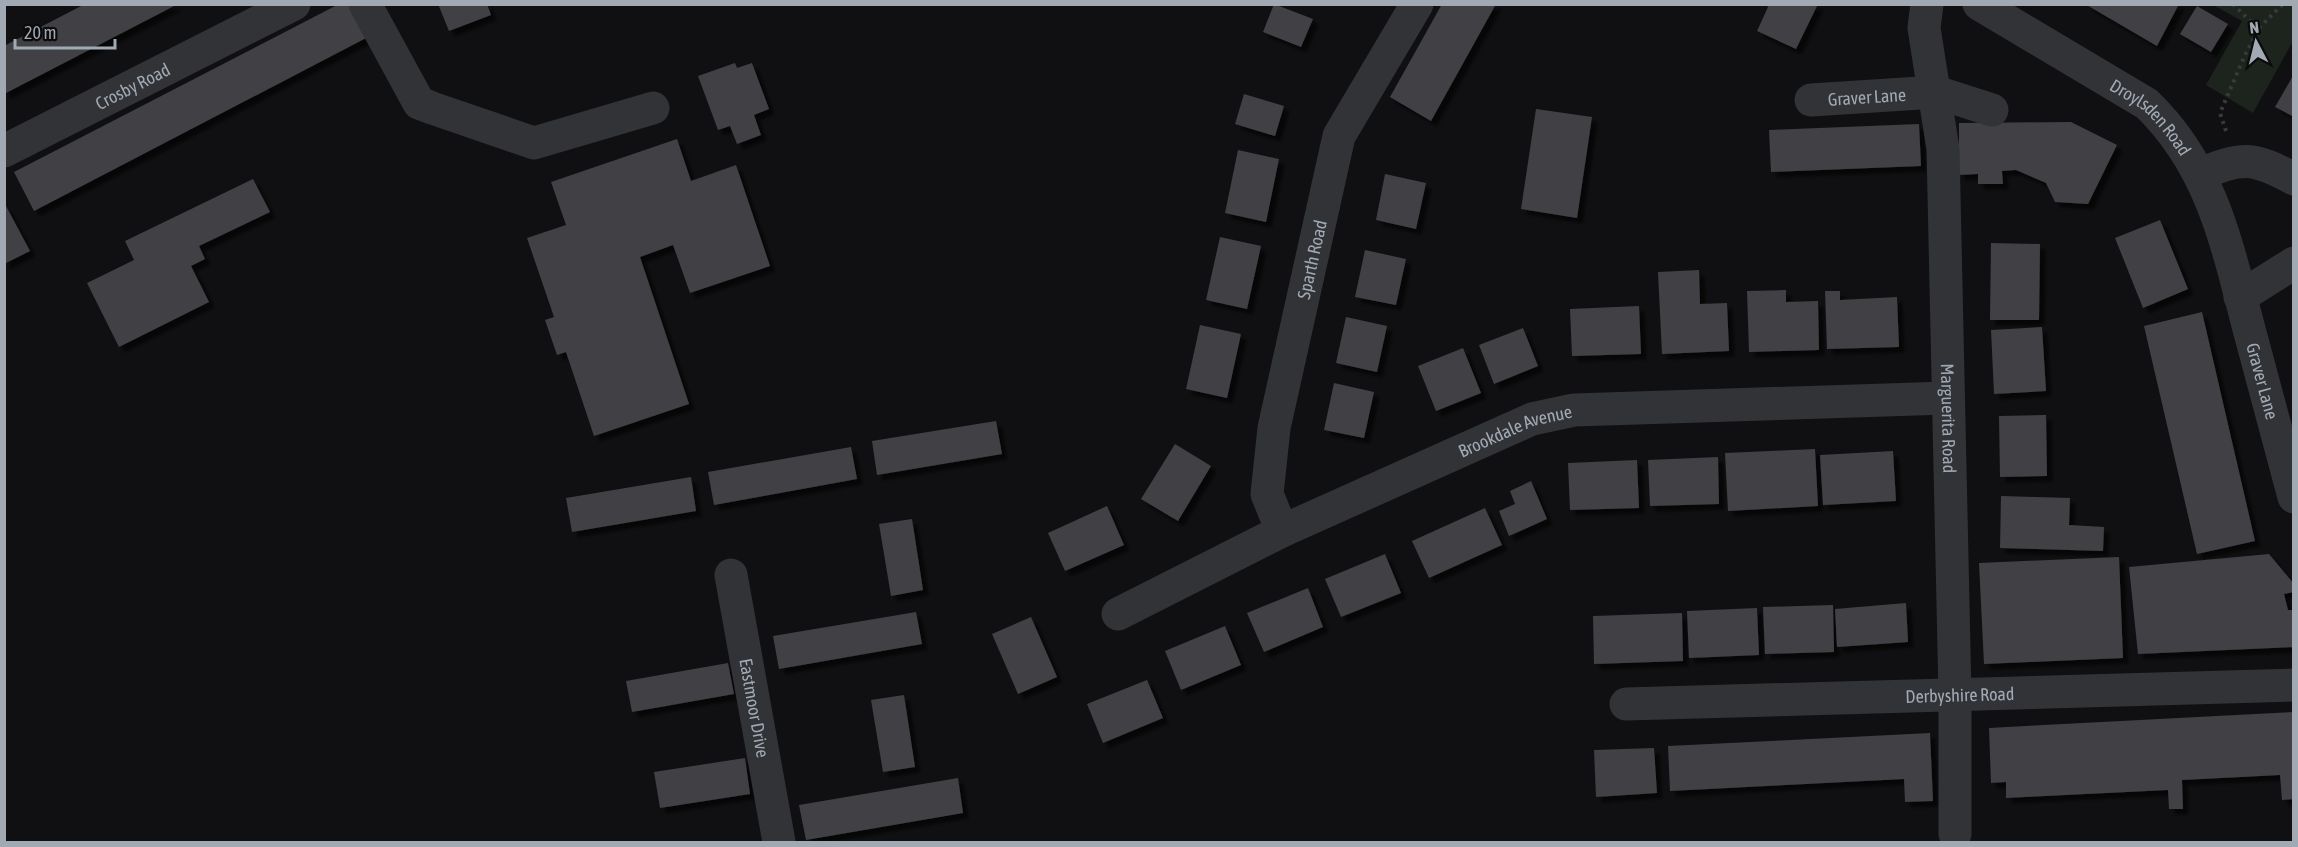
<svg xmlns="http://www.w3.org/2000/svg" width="2298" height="847" font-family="'Asap Condensed',sans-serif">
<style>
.green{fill:#1c241d}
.building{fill:#3f4045;filter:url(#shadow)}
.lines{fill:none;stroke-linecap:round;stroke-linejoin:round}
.path{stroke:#373a3e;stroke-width:4;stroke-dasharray:3 4.5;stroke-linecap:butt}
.minor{stroke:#313337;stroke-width:33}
.labels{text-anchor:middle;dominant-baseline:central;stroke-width:5;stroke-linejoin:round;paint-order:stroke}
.street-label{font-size:18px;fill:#a1a9b3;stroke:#0b0b0c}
</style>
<defs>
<filter id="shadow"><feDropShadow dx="5.5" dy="5.5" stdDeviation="1.5" flood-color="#0009"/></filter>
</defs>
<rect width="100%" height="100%" fill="#101012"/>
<path class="green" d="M2213,5H2293V41L2253,113L2206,85L2242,21Z"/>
<g class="building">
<path d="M85,4H178L4,94V46Z"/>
<path d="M339,4H351L368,37L34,211L14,172Z"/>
<path d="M438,4H487L491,15L449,31Z"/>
<path d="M1274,4L1313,19L1301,47L1263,32Z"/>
<path d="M1442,4H1496L1431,121L1390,97Z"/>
<path d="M1766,4H1818L1796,49L1757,31L1768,7Z"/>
<path d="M2085,4H2179L2157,46Z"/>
<path d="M2197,6L2228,24L2211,52L2180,34Z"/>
<path d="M735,63L737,68L752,63L769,109L754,115L761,135L737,144L730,126L718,130L698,76Z"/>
<path d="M2294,74V117L2275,107Z"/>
<path d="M1244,94L1284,106L1275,136L1235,124Z"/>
<path d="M1536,109L1592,117L1577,218L1521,209Z"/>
<path d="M2071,122L2117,145L2088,204L2055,202L2046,183L2016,170L2002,171L2003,184H1978V174L1959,175V123Z"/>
<path d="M1919,124L1921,166L1771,172L1769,130Z"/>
<path d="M677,139L691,181L736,165L770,266L690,293L673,245L640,257L689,404L594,436L566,352L557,355L545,320L554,317L527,238L566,225L551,182Z"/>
<path d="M1238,150L1279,159L1266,222L1225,213Z"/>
<path d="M1385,174L1426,183L1416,229L1376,220Z"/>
<path d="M253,179L270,212L199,246L205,259L191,266L209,302L119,347L87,283L134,260L125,241Z"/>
<path d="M6,206L30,251L4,264V207Z"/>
<path d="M2160,220L2188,289L2143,308L2115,238Z"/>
<path d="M1220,237L1261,246L1247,309L1206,300Z"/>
<path d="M1991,243L2040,244L2039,320H1990Z"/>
<path d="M1365,250L1406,259L1396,305L1355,297Z"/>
<path d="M1699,270L1700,304L1727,303L1729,351L1662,354L1658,272Z"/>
<path d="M1786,290V302L1818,301L1819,350L1749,352L1747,291Z"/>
<path d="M1825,291H1840V300L1897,297L1899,347L1827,349Z"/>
<path d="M1639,306L1641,354L1572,356L1570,309Z"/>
<path d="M2202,312L2255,541L2197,554L2144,326Z"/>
<path d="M1346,317L1387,326L1377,372L1336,363Z"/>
<path d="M1200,325L1241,334L1227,398L1186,389Z"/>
<path d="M2042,327L2046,391L1994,394L1991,330Z"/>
<path d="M1523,328L1538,366L1494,384L1479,345Z"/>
<path d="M1463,348L1481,393L1436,411L1418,366Z"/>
<path d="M1334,383L1374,392L1364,438L1324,430Z"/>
<path d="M2046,415L2047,476L2000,477L1999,416Z"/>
<path d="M996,421L1002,454L877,475L872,441Z"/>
<path d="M1175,444L1211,466L1178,521L1141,499Z"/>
<path d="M851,447L857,479L714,505L708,472Z"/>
<path d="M1815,449L1818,506L1728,511L1725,453Z"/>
<path d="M1893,451L1896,501L1823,505L1820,455Z"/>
<path d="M1718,457L1719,504L1650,506L1648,460Z"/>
<path d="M1637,460L1639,508L1570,510L1568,463Z"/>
<path d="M691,477L696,511L572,532L566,498Z"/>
<path d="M1531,481L1547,519L1509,536L1499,511L1515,504L1510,491Z"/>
<path d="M2001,496L2070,498L2069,525L2104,527L2103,551L2000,548Z"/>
<path d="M1107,506L1124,545L1065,571L1048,533Z"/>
<path d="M1485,508L1502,545L1429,578L1412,541Z"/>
<path d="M912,519L923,590L891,596L879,524Z"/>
<path d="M1385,554L1401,593L1341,617L1325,579Z"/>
<path d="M2269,554L2294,584V592L2284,594L2288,610H2294V647L2138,654L2129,567Z"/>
<path d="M2119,557L2123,658L1984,664L1979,563Z"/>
<path d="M1308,588L1323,627L1264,652L1247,613Z"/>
<path d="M1906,603L1908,642L1837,647L1835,609Z"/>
<path d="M1833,605L1834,652L1765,654L1763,607Z"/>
<path d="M1757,608L1759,655L1689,658L1687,611Z"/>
<path d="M916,612L922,644L779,669L773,636Z"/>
<path d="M1682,613L1683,661L1594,664L1593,616Z"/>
<path d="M1031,617L1057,677L1018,694L992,634Z"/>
<path d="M1225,626L1241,665L1181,690L1165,651Z"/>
<path d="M728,663L734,694L632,712L626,681Z"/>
<path d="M1147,680L1163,718L1103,743L1087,704Z"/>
<path d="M904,695L915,767L883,772L871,700Z"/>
<path d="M2294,712V799L2282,800L2280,775L2182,780L2183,809H2169L2168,790L2006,798V782L1991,783L1989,728Z"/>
<path d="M1930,733L1933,801L1905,802L1904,779L1670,791L1668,746Z"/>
<path d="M1654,748L1657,793L1596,797L1594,750Z"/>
<path d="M745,758L750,794L660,808L654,772Z"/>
<path d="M958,778L963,813L806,840L799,805Z"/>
</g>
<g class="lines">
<g class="path">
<path d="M2233,4L2258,29"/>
<path d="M2226,131L2220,113L2245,55L2260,27L2283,4"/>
</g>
<g class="minor">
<path d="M365,4L419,103L432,108L534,143L653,108"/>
<path id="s1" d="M1927,4L1924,28L1943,149L1955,695V834"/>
<path id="s2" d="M1979,4L2147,104C2212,167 2227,245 2249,329C2264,385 2279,441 2294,497"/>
<path id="s3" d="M1811,100L1936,92L1992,110"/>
<path id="s4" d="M4,151L294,4"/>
<path d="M2200,174C2243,157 2252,156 2294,179"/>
<path d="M2240,297L2294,263"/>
<path id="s5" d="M1282,531L1267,494L1274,428L1339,136L1417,4"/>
<path id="s6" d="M731,575L779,842"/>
<path id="s7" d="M1118,614L1282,531L1532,419L1574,410L1947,398"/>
<path id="s8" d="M1626,704L2294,685"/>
</g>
</g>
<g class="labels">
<g class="street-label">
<text stroke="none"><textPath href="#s4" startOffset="144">Crosby Road</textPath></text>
<text stroke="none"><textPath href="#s3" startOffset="56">Graver Lane</textPath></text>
<text stroke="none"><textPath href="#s2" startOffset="207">Droylsden Road</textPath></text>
<text stroke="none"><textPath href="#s5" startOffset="279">Sparth Road</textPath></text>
<text stroke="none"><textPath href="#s2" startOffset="500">Graver Lane</textPath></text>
<text stroke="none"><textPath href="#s1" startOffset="416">Marguerita Road</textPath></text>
<text stroke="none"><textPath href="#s7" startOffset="438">Brookdale Avenue</textPath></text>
<text stroke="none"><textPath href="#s8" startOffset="334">Derbyshire Road</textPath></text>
<text stroke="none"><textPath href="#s6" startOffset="135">Eastmoor Drive</textPath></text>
</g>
</g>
<rect width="2298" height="847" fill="none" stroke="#a1a9b3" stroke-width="12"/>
<g transform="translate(2256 42) rotate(353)" stroke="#0b0b0c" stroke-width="4.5" paint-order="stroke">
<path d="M0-4.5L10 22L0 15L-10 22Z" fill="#a1a9b3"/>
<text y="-9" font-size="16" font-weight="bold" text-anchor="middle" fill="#a1a9b3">N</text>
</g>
<path d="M15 39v9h100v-9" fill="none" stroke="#a1a9b3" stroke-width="3"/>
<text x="24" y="39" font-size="18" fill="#a1a9b3" stroke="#0b0b0c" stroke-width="4.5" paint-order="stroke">20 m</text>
</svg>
